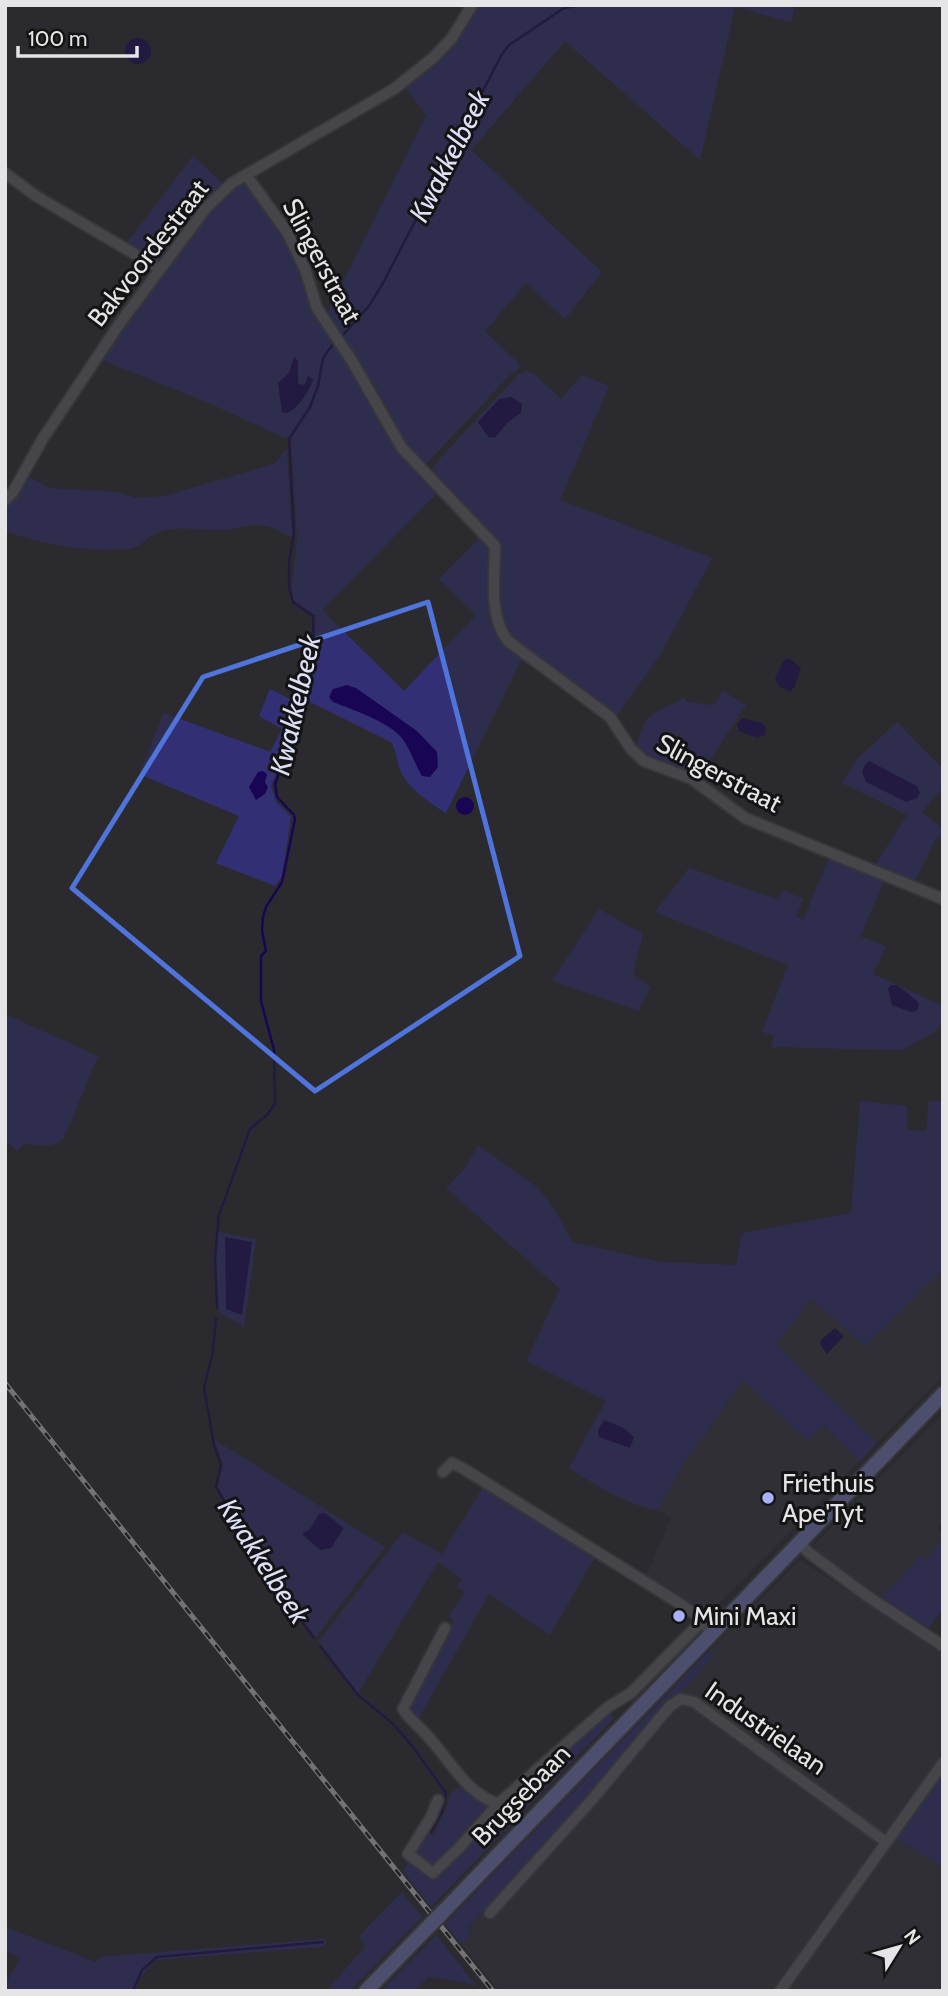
<svg xmlns="http://www.w3.org/2000/svg" width="948" height="1996" font-family="Cabin,sans-serif">
<style>
.built{fill:#33343d}
.green{fill:#322f74}
.water{fill:#180655}
.lines{fill:none;stroke-linecap:round;stroke-linejoin:round}
.stream{stroke:#180655;stroke-width:2.5}
.minor-casing{stroke:#454649;stroke-width:14}
.major-casing{stroke:#454649;stroke-width:18}
.minor{stroke:#67676c;stroke-width:10}
.major{stroke:#7576b8;stroke-width:14}
.rail-casing{stroke:#c9c9cc;stroke-width:5}
.rail{stroke:#141415;stroke-width:2.5;stroke-dasharray:8;stroke-linecap:butt}
.major-bridge-casing{stroke:#454649;stroke-width:18;stroke-linecap:butt}
.major-bridge{stroke:#7576b8;stroke-width:14}
.marked{fill:none;stroke:#4f74dc;stroke-width:5;stroke-linejoin:round}
.poi-dot{fill:#aab0fb;stroke:#141415;stroke-width:2.5}
.labels{text-anchor:middle;dominant-baseline:central;stroke-width:6;stroke-linejoin:round;paint-order:stroke}
.street-label{font-size:26px;fill:#e5e5e8;stroke:#141415}
.poi-label{font-size:26px;fill:#e5e5e8;stroke:#141415;text-anchor:start}
.water-label{font-size:28px;font-style:italic;fill:#dde0f7;stroke:#141415}
</style>
<rect width="100%" height="100%" fill="#2b2b2f"/>
<g class="built">
<path d="M943,1269V1376L877,1443L776,1344L811,1299L865,1346Z"/>
<path d="M743,1380L807,1441L823,1425L860,1461L705,1617L646,1577L671,1517L657,1510L681,1468Z"/>
<path d="M943,1414V1522L937,1528L943,1534V1540L926,1560L920,1557L881,1597L822,1558L814,1545Z"/>
<path d="M800,1560L943,1652V1756L892,1826L896,1838L943,1867V1991H499L462,1945L472,1934L468,1929L714,1655L709,1651Z"/>
</g>
<g class="green">
<path d="M479,5H795L791,22L735,7L700,160L565,41L471,150L602,272L565,319L526,283L485,331L521,366L509,376L425,465L408,449L326,316L426,115L404,86L458,34Z"/>
<path d="M193,156L224,185L160,260L126,244Z"/>
<path d="M243,184L254,188L296,257L322,327L336,344L438,492L322,610L404,691L476,615L439,579L481,537L491,548L493,624L505,643L523,656L446,813C427,801 405,787 398,764C396,756 396,750 391,742L298,696L310,658L316,616L293,600L292,585L297,540L291,435L285,438L211,404L99,359C124,324 210,195 243,184Z"/>
<path d="M526,371L533,373L561,399L582,375L609,386L560,500L712,558L662,652L616,717L507,636L498,612L499,541L432,473L433,466L518,375Z"/>
<path d="M287,449L292,537C284,534 276,528 267,526C253,523 238,529 224,530C203,531 174,524 155,534C144,539 141,548 127,549C87,552 43,545 5,531V504L15,496L28,476L47,487L63,489L118,492L136,498L164,496L274,464Z"/>
<path d="M270,689L296,702C294,732 281,758 271,787L277,803L291,817L282,876L275,886L216,863L239,816L139,774L164,713L270,752L282,729L259,716Z"/>
<path d="M723,691L746,705L699,777C679,769 650,764 636,747C640,738 642,723 650,716C659,708 673,707 684,697L687,702L714,705Z"/>
<path d="M897,722L943,769V787L922,812L943,829V839L937,836L915,881L874,867L907,815L842,783L856,760Z"/>
<path d="M830,856L885,879L860,936L886,946L873,974L943,1006V1020L935,1032L901,1050L771,1047L775,1036L762,1032L788,965L655,912L689,868L778,900L783,890L803,899L796,916L803,920Z"/>
<path d="M599,909L643,934L633,974L650,987L639,1011L552,981Z"/>
<path d="M5,1014L98,1056L64,1138C51,1150 40,1144 24,1144L17,1151L5,1139Z"/>
<path d="M860,1101L907,1106V1130L926,1131L929,1101H943V1269L865,1346L811,1299L776,1344L877,1443L860,1461L824,1425L807,1441L743,1380L681,1468L657,1510C624,1504 597,1485 569,1468L606,1401L526,1361L560,1289L446,1188L466,1167L478,1145L538,1188L555,1210L572,1242L660,1262L736,1265L742,1233L851,1213Z"/>
<path d="M218,1232L256,1239L244,1327L219,1312L216,1263Z"/>
<path d="M215,1440L385,1547L316,1637L273,1583L220,1491L218,1486L223,1464Z"/>
<path d="M485,1484L596,1555L550,1635L489,1594L417,1721L405,1705L454,1621L449,1616L465,1592L457,1587L462,1579L438,1562L358,1693L319,1641L403,1532L442,1554Z"/>
<path d="M943,1540V1610L928,1628L881,1597L921,1556L926,1560Z"/>
<path d="M709,1651L714,1655L468,1928L472,1933L462,1945L445,1924Z"/>
<path d="M609,1712L614,1718L431,1907L429,1905L403,1871L428,1832L433,1835L447,1807L450,1794L459,1787L493,1811Z"/>
<path d="M943,1773V1867L896,1838Z"/>
<path d="M402,1892L422,1917L350,1991H326L365,1947L359,1936Z"/>
<path d="M5,1927L96,1962L101,1957L325,1939L326,1944L320,1947L155,1960L139,1979L135,1991H5V1985L20,1958L5,1951Z"/>
<path d="M436,1935L477,1987L468,1983L429,1977L413,1991H381Z"/>
</g>
<g class="water">
<circle cx="138" cy="51" r="13"/>
<path d="M294,357L298,361V383L301,385L305,384L308,376L313,379C309,391 299,408 287,413L282,412L278,383L289,373Z"/>
<path d="M511,397L522,404L521,413L507,423L495,438L488,437L478,422L499,399Z"/>
<path d="M789,658L801,668L795,686L790,692L780,687L775,679L783,661Z"/>
<path d="M347,685L356,688L417,731L437,752L438,767L430,777L422,776C415,764 410,748 401,737C387,721 353,710 333,702L329,697L333,689Z"/>
<path d="M742,718L762,723L766,728L765,735L757,738L739,731L737,724Z"/>
<path d="M869,761L917,786L920,793L917,798L906,802L866,782L862,772L864,766Z"/>
<path d="M263,771L267,774L265,782L268,787L265,794L256,800L249,787L258,772Z"/>
<circle cx="465" cy="806" r="9"/>
<path d="M891,985H897L917,1001L919,1006L916,1011L910,1012L892,1005L888,988Z"/>
<path d="M225,1237L252,1242L242,1315L226,1309Z"/>
<path d="M835,1328L844,1336L827,1354L821,1346L820,1341Z"/>
<path d="M604,1420L624,1428L634,1437L630,1448L599,1437L598,1430Z"/>
<path d="M325,1513L344,1528L331,1548L320,1550L302,1534L310,1529L319,1514Z"/>
</g>
<g class="lines">
<g class="stream">
<path d="M341,337L369,306L383,283L502,54L509,45L564,8L583,5"/>
<path d="M217,1308L215,1257L219,1215L250,1129L268,1114L275,1103L274,1050L261,1001V956L266,951L262,931L263,917L266,907L282,882L295,819L294,815L277,797L275,784L296,728L299,711L298,693L314,644L313,616L293,602L289,588V563L294,532L289,439L310,407L318,386L323,358L333,344"/>
<path d="M216,1318L213,1351L204,1388L214,1445L221,1465L216,1487L264,1571L314,1638"/>
<path d="M320,1646L358,1695L393,1724L413,1747L446,1793L442,1812L431,1832"/>
<path d="M133,1991L142,1970L157,1957L323,1942"/>
</g>
<defs>
<g id="minor">
<path d="M5,173L36,196L160,269"/>
<path d="M247,176L287,232L305,269L317,308L352,361L402,448L495,546C495,577 488,615 508,641L610,717L631,749L644,761L692,779L745,818L943,899"/>
<path d="M5,500L13,492L42,440L120,323L206,208L232,183L394,89L434,57L452,38L472,5"/>
<path d="M443,1472L452,1463L464,1469L674,1600L695,1614L712,1633"/>
<path d="M800,1543L808,1552L867,1596L943,1646"/>
<path d="M445,1628L403,1709C410,1721 423,1729 432,1741C452,1764 467,1793 498,1804L608,1707L631,1693L701,1622"/>
<path d="M438,1800L431,1817L408,1854L433,1873L458,1849L498,1804"/>
<path d="M490,1913L591,1801L670,1706L681,1699L694,1702L886,1842"/>
<path d="M780,1991L943,1763"/>
</g>
<g id="major">
<path d="M439,1916L943,1394"/>
<path d="M366,1991L429,1926"/>
</g>
</defs>
<use href="#minor" class="minor-casing"/>
<use href="#major" class="major-casing"/>
<use href="#minor" class="minor"/>
<use href="#major" class="major"/>
<defs>
<path id="rail" d="M5,1383L493,1991"/>
</defs>
<use href="#rail" class="rail-casing"/>
<use href="#rail" class="rail"/>
<defs>
<path id="major-bridge" d="M429,1926L439,1916"/>
</defs>
<use href="#major-bridge" class="major-bridge-casing"/>
<use href="#major-bridge" class="major-bridge"/>
</g>
<path d="M0 0H948V1996H0ZM428,602L520,956L315,1091L72,888L203,677Z" fill="#2b2b2f" fill-opacity=".55" fill-rule="evenodd"/>
<path class="marked" d="M428,602L520,956L315,1091L72,888L203,677Z"/>
<g class="poi-dot">
<circle cx="768" cy="1498" r="7"/>
<circle cx="679" cy="1616" r="7"/>
</g>
<g class="labels">
<g class="street-label">
<text transform="translate(148 253) rotate(-52)">Bakvoordestraat</text>
<text transform="translate(322 261) rotate(62)">Slingerstraat</text>
<text transform="translate(719 773) rotate(28)">Slingerstraat</text>
<text transform="translate(766 1728) rotate(35)">Industrielaan</text>
<text transform="translate(521 1795) rotate(-46)">Brugsebaan</text>
</g>
<g class="poi-label">
<text x="782" y="1483">Friethuis<tspan x="782" dy="30">Ape'Tyt</tspan></text>
<text x="693" y="1616">Mini Maxi</text>
</g>
<g class="water-label">
<text transform="translate(449 156) rotate(-63)">Kwakkelbeek</text>
<text transform="translate(295 705) rotate(-77)">Kwakkelbeek</text>
<text transform="translate(264 1561) rotate(57)">Kwakkelbeek</text>
</g>
</g>
<rect width="948" height="1996" fill="none" stroke="#e5e5e8" stroke-width="14"/>
<g transform="translate(899 1947) rotate(53)" stroke="#141415" stroke-width="5" paint-order="stroke">
<path d="M0-5L12 26L0 18L-12 26Z" fill="#e5e5e8"/>
<text y="-10" font-size="19" font-weight="bold" text-anchor="middle" fill="#e5e5e8">N</text>
</g>
<path d="M18 46v10h119v-10" fill="none" stroke="#e5e5e8" stroke-width="3.5"/>
<text x="28" y="46" font-size="21" fill="#e5e5e8" stroke="#141415" stroke-width="5" paint-order="stroke">100 m</text>
</svg>
